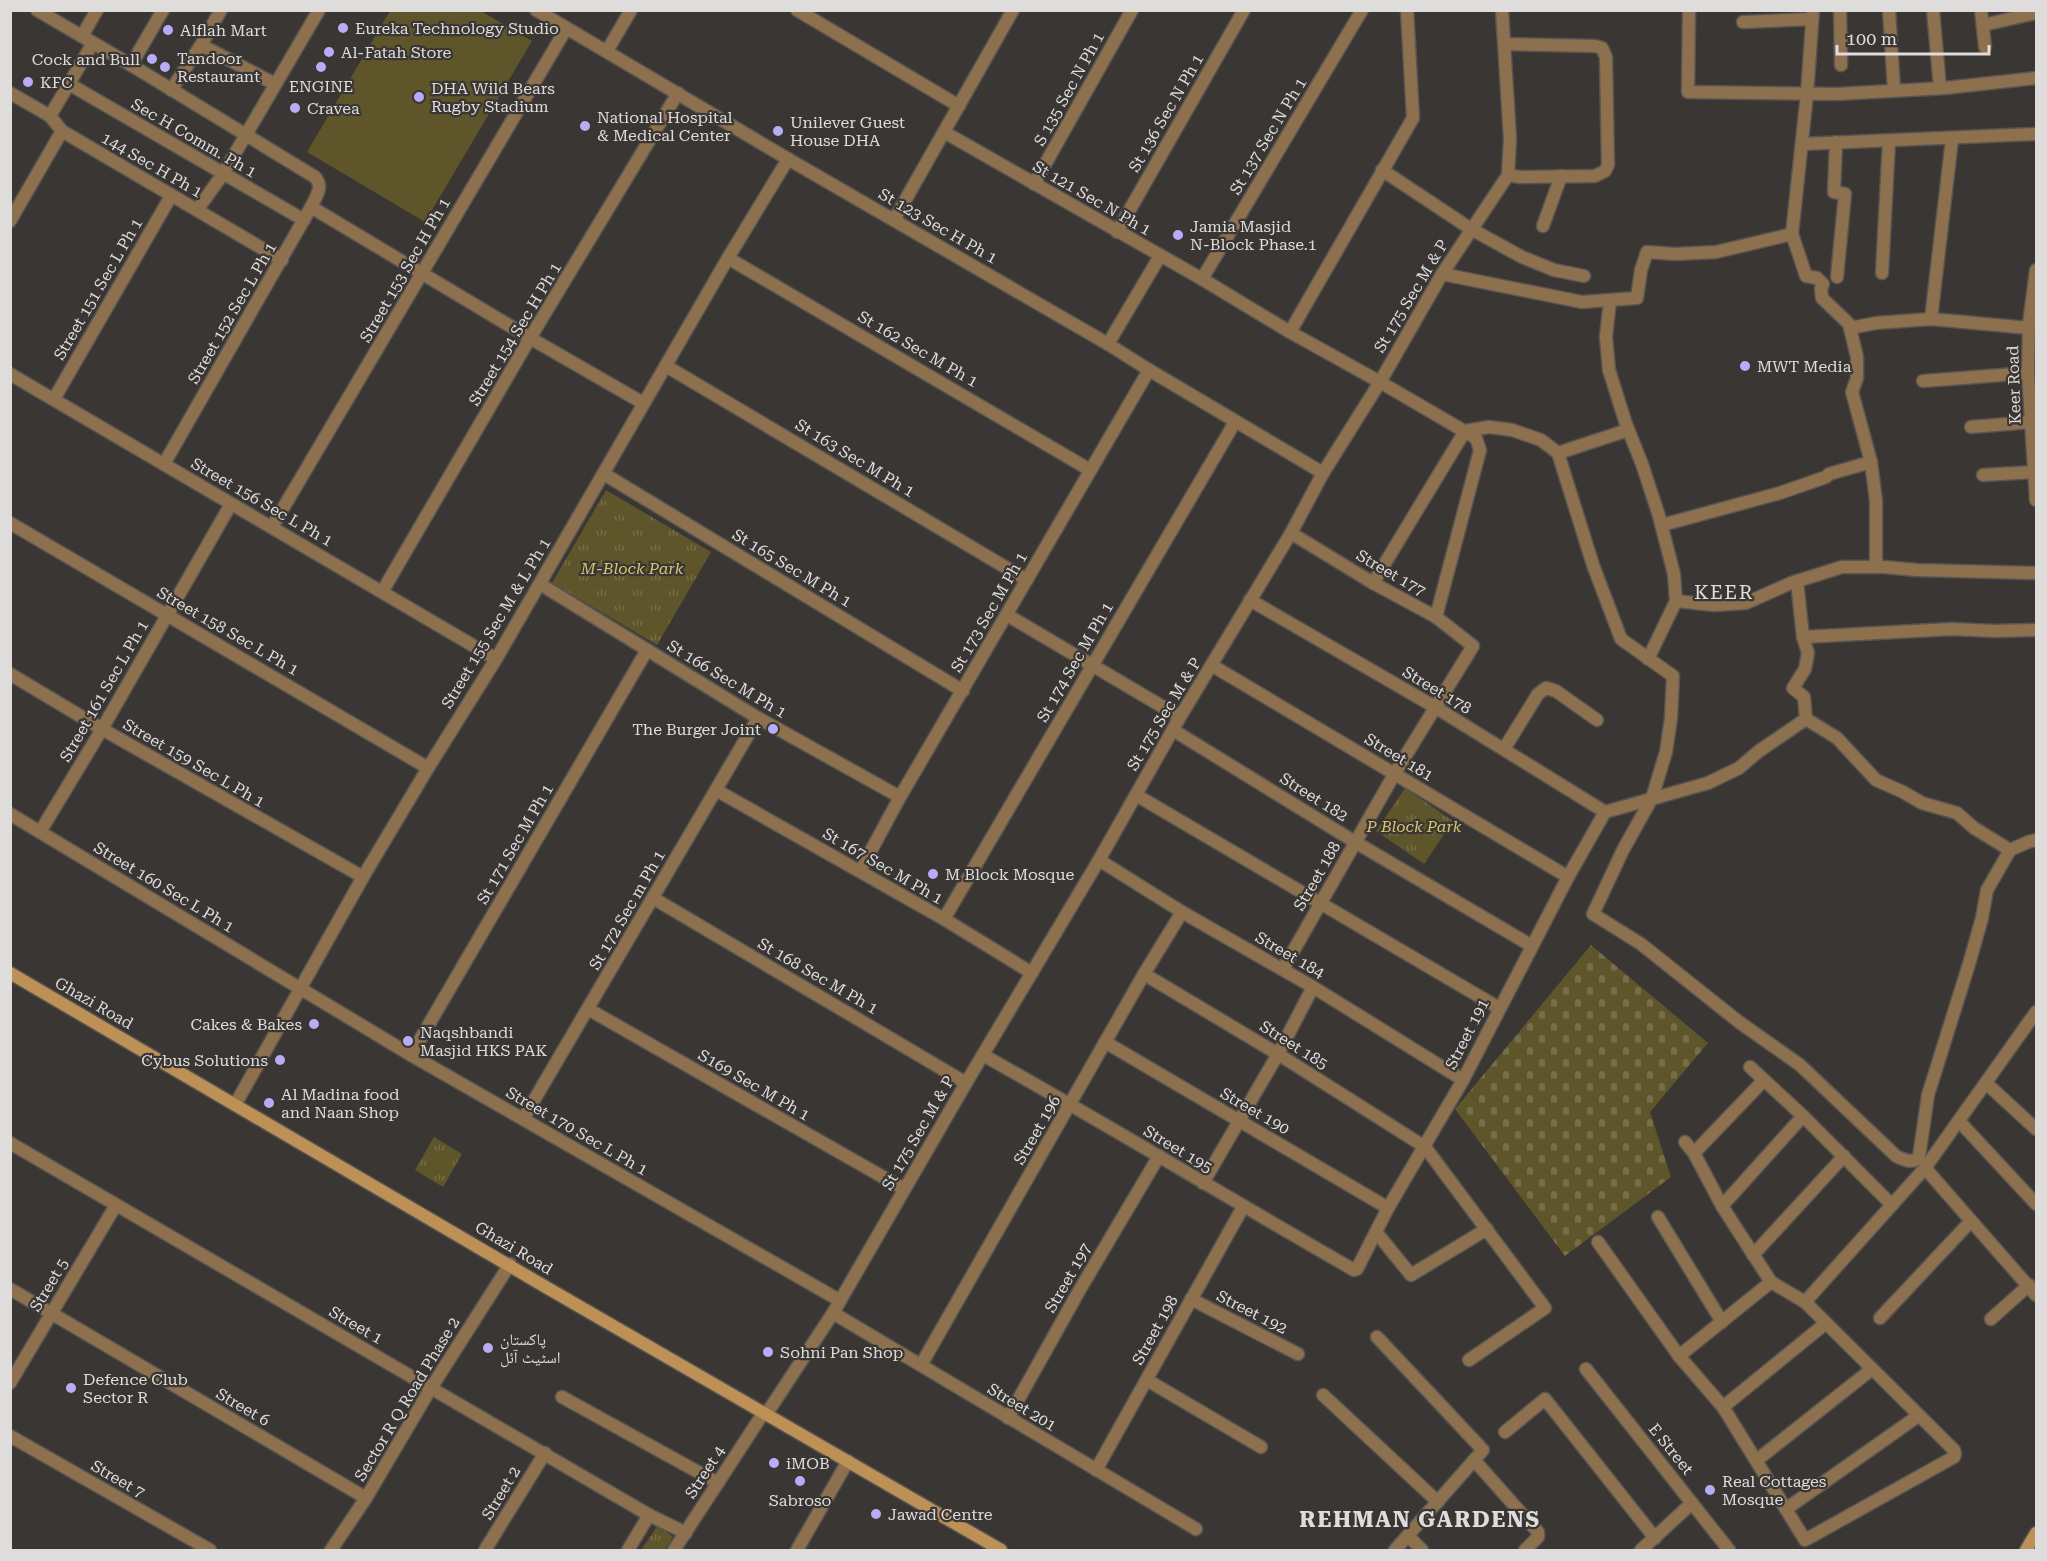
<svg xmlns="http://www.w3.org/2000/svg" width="2047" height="1561" font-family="'Roboto Serif','Noto Naskh Arabic',serif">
<defs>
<pattern id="grass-tufts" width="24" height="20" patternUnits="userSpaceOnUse" patternTransform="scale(1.5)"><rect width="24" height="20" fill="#5f552b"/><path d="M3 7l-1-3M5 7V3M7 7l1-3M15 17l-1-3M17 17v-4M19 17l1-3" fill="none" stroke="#766d49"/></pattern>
<pattern id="cemetery-stones" width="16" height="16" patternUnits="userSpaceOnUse" patternTransform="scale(1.5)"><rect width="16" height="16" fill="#5f552b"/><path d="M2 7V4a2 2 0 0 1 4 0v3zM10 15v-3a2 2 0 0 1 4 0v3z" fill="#766d49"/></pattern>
</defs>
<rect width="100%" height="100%" fill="#393634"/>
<g fill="url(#grass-tufts)">
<path d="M606,490L711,552L657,645L552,583Z"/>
<path d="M1405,788L1453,821L1424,864L1376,831Z"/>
<path d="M434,1137L462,1154L443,1187L415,1170Z"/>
<path d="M658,1525L673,1537L665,1550H641Z"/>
</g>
<path fill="url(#cemetery-stones)" d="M1591,945L1708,1043L1650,1112L1671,1177L1565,1256L1455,1109Z"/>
<path fill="#5f552b" d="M390,11H481L532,41L425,222L307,152Z"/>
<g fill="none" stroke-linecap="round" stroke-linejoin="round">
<defs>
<g id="minor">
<path d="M37,10L131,65L315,177C324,187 316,196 311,207L164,464"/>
<path d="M797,10L959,106"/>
<path d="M1689,10L1688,92L1837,94L1945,88L2036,78"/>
<path d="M1840,10L1841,65"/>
<path d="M1889,10L1894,90"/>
<path d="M1933,10L1940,88"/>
<path d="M1981,10L1985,47"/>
<path d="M1743,22L1812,19"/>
<path d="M1983,25L2036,13"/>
<path d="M82,36L97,10"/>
<path d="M1505,44L1595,46L1602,48L1606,57L1608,165L1605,171L1595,176L1520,177L1508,175"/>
<path d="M201,45L275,84"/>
<path d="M607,51L631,10"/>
<path d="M131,65L163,10"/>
<path d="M69,84L304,220"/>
<path d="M171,90L201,45L221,10"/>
<path d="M10,93L50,116L62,131L282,260"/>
<path d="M50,116L93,43"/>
<path d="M944,132L1202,279L1290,332L1380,382L1476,438L1480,450L1436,617"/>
<path d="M1836,142L1834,192L1845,194L1837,277"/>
<path d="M1802,144L2036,134"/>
<path d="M1382,170L1471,229L1522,257L1554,270L1584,276"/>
<path d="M1034,184L1132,10"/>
<path d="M311,207L530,338L643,403"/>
<path d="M197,210L223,174L319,10"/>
<path d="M894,220L1013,10"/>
<path d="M10,221L62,131"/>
<path d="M1543,226L1561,176"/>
<path d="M1117,232L1244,10"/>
<path d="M1792,234L1806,276L1817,278L1823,284L1821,289L1822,298L1849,324L1857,357V378L1852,392L1871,462L1876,501V567"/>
<path d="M728,258L1090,470"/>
<path d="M1882,273L1889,141"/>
<path d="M1442,274L1582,302L1637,298L1641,270L1647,252L1675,254L1716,252L1792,234L1807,94L1813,10"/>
<path d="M1202,279L1362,10"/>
<path d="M1610,300L1606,337L1609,370L1626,424L1642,464L1659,516L1674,574L1676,601L1648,659"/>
<path d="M1931,319L1952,139"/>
<path d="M1850,328L1876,323L1931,319L2029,328"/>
<path d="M1290,332L1413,118L1407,10"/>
<path d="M1108,344L1160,256"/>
<path d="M666,366L1027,580"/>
<path d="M10,374L496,659"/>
<path d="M1923,381L2028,373"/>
<path d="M54,399L171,196"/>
<path d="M1971,427L2031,422"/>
<path d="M1558,453L1628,430"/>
<path d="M604,474L963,691"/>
<path d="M1983,475L2034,472"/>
<path d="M10,523L428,768"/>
<path d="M1662,525L1780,493L1826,477L1829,474L1871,462"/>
<path d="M272,527L566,29"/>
<path d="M1797,581L1803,637L1808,653L1805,669L1793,688L1804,697L1806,719"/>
<path d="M1373,583L1465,431L1489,427L1512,430L1541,440L1558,453L1593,565L1621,639L1673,676L1671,718L1666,752L1652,798L1623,850L1593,914L1641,944L1739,1022L1800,1065L1896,1156C1904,1160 1913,1164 1919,1157L1928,1095L1969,964L1982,918L1987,890L2010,850L2028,842L2036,840"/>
<path d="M540,584L758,718L900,797"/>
<path d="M382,592L530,338L678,93"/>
<path d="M1250,600L1435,707L1605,812"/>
<path d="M1676,601L1714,605L1746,603L1791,583L1842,567H1884L1917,570L2036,573"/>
<path d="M1007,615L1180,717"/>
<path d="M1803,637L1952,629L1994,631L2036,630"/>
<path d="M1213,666L1568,877"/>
<path d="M10,674L102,729L363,877"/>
<path d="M1806,719L1837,738L1876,780L1903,792L1922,803L1957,813L1974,828L2010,850"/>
<path d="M1173,730L1355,842L1532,946"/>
<path d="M1504,749L1538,694L1546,688L1556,691L1597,720"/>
<path d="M716,790L944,919L1032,973"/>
<path d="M1136,795L1499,1008"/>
<path d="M1605,812L1708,783L1739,768L1759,751L1806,719"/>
<path d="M10,814L411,1055L839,1300"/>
<path d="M40,832L102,729L231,504"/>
<path d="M1099,860L1182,912L1313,987L1463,1080"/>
<path d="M860,871L900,797L1149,370"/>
<path d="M653,898L966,1083"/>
<path d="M944,919L1235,422"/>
<path d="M1283,969L1395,773L1473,646L1436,617L1373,583L1291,533"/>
<path d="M1144,974L1278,1054L1425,1147L1545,1308L1469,1360"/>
<path d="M588,1009L904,1189"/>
<path d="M1105,1042L1388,1208"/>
<path d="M411,1055L647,650"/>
<path d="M983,1055C1108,1125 1230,1199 1354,1270L1357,1269L1388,1208L1463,1080L1568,877L1605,812"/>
<path d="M1750,1067L1803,1116L1892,1205"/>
<path d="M1986,1083L2036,1129"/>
<path d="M523,1119L758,718"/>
<path d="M1959,1121L2036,1204"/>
<path d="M10,1143L649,1515L686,1533"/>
<path d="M1694,1153L1764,1080"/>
<path d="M1203,1183L1278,1054L1313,987"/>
<path d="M1722,1206L1803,1116"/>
<path d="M1658,1217L1722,1322"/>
<path d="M1376,1232L1411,1275L1487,1229"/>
<path d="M1598,1242L1679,1356L1723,1407L1805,1540L1954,1457L1955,1454L1954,1450L1805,1302L1771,1282L1722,1206L1694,1153L1685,1142"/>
<path d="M1753,1255L1844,1156"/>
<path d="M10,1289L366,1498"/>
<path d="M1191,1299L1298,1354"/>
<path d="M1805,1302L1925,1168"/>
<path d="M833,1313L1196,1529"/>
<path d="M1880,1318L1971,1221"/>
<path d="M1991,1319L2029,1285"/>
<path d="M1377,1337L1483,1450L1395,1550"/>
<path d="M1679,1356L1771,1282"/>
<path d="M921,1365L1144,974L1182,912"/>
<path d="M1586,1369L1729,1550"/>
<path d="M1147,1380L1261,1447"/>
<path d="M10,1383L116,1205"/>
<path d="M1323,1395L1438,1502"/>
<path d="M562,1397L718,1483"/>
<path d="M1723,1407L1826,1323"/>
<path d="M1008,1418L1079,1291L1159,1156"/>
<path d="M1505,1432L1545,1399L1655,1538"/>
<path d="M10,1436L210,1550"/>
<path d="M1474,1460L1538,1532V1537L1525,1550"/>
<path d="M1757,1460L1872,1369"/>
<path d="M1096,1470L1243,1207"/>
<path d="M1786,1509L1918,1416"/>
<path d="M1408,1536L1422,1550"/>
<path d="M331,1550L366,1498L431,1388L510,1264"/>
<path d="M485,1550L545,1453"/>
<path d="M628,1550L649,1515"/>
<path d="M674,1550L764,1412"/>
<path d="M797,1550L848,1461"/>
<path d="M1641,1550L1692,1503"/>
</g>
<g id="tertiary">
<path d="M536,10L788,159L1108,344L1149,370L1323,473"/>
<path d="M2036,270L2029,324L2028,373L2036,500"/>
<path d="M2036,1012L1925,1168L2036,1295"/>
<path d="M235,1105L363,877L428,768L496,659L728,258L788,159"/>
<path d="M767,1413L833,1313L966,1083L1099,860L1180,717L1291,533L1323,473L1380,382L1442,274L1508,175L1510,139L1502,10"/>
</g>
<g id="secondary">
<path d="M10,973L544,1286L1001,1550"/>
<path d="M2026,1550L2036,1533"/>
</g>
</defs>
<use href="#minor" stroke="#575452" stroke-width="15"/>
<use href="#tertiary" stroke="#575452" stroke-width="15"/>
<use href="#secondary" stroke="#575452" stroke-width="15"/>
<use href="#minor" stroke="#8d704d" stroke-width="12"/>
<use href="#tertiary" stroke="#8d704d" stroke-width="12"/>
<use href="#secondary" stroke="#bd9056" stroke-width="12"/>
</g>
<g fill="#b8abf7" stroke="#393634" stroke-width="2">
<circle cx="343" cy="28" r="6"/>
<circle cx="168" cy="30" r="6"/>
<circle cx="329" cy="52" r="6"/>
<circle cx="152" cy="59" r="6"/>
<circle cx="165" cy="67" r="6"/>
<circle cx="321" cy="67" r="6"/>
<circle cx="28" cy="82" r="6"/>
<circle cx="419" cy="97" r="6"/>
<circle cx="295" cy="108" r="6"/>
<circle cx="585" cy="126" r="6"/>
<circle cx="778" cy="131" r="6"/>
<circle cx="1178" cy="235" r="6"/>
<circle cx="1745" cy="366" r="6"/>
<circle cx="773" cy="729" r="6"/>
<circle cx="933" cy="874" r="6"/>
<circle cx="314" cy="1024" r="6"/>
<circle cx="408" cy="1041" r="6"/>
<circle cx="280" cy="1060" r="6"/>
<circle cx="269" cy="1103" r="6"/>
<circle cx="488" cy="1348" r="6"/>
<circle cx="768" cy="1352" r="6"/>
<circle cx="71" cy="1388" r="6"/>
<circle cx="774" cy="1463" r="6"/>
<circle cx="800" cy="1481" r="6"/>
<circle cx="1710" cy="1490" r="6"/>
<circle cx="876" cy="1514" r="6"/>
</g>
<g text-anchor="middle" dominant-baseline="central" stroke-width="4.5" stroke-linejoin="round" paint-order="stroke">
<g font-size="16" fill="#dfdddb" stroke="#393634" text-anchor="start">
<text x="355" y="28">Eureka Technology Studio</text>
<text x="180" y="30">Alflah Mart</text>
<text x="341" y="52">Al-Fatah Store</text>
<text x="177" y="58">Tandoor<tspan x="177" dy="18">Restaurant</tspan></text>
<text x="140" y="59" text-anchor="end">Cock and Bull</text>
<text x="40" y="82">KFC</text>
<text x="321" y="86" text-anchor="middle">ENGINE</text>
<text x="431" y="88">DHA Wild Bears<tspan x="431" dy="18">Rugby Stadium</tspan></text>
<text x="307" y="108">Cravea</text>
<text x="597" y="117">National Hospital<tspan x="597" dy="18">&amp; Medical Center</tspan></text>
<text x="790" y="122">Unilever Guest<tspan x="790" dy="18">House DHA</tspan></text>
<text x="1190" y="226">Jamia Masjid<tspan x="1190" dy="18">N-Block Phase.1</tspan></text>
<text x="1757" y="366">MWT Media</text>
<text x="761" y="729" text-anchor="end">The Burger Joint</text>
<text x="945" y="874">M Block Mosque</text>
<text x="302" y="1024" text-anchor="end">Cakes &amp; Bakes</text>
<text x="420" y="1032">Naqshbandi<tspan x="420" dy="18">Masjid HKS PAK</tspan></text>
<text x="268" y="1060" text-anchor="end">Cybus Solutions</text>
<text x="281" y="1094">Al Madina food<tspan x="281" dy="18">and Naan Shop</tspan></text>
<text x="500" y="1339">پاکستان<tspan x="500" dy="18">اسٹیٹ آئل</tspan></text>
<text x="780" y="1352">Sohni Pan Shop</text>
<text x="83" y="1379">Defence Club<tspan x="83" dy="18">Sector R</tspan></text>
<text x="786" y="1463">iMOB</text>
<text x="1722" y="1481">Real Cottages<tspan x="1722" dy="18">Mosque</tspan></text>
<text x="800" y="1500" text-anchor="middle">Sabroso</text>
<text x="888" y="1514">Jawad Centre</text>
</g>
<g font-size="16" fill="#dfdddb" stroke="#393634">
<text transform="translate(1069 89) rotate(-61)">S 135 Sec N Ph 1</text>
<text transform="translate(1166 113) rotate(-60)">St 136 Sec N Ph 1</text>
<text transform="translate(1268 136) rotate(-59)">St 137 Sec N Ph 1</text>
<text transform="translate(194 138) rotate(30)">Sec H Comm. Ph 1</text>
<text transform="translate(152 165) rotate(30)">144 Sec H Ph 1</text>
<text transform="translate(1092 198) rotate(30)">St 121 Sec N Ph 1</text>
<text transform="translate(938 226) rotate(30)">St 123 Sec H Ph 1</text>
<text transform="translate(405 270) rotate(-60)">Street 153 Sec H Ph 1</text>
<text transform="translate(98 289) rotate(-60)">Street 151 Sec L Ph 1</text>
<text transform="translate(1411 296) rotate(-59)">St 175 Sec M &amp; P</text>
<text transform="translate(232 313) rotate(-60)">Street 152 Sec L Ph 1</text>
<text transform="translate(515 334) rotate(-59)">Street 154 Sec H Ph 1</text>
<text transform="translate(918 349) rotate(30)">St 162 Sec M Ph 1</text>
<text transform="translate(2014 385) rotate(-92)">Keer Road</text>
<text transform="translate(855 458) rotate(31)">St 163 Sec M Ph 1</text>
<text transform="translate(262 502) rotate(30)">Street 156 Sec L Ph 1</text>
<text transform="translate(792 568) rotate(31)">St 165 Sec M Ph 1</text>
<text transform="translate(1391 573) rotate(30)">Street 177</text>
<text transform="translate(989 612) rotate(-60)">St 173 Sec M Ph 1</text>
<text transform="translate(496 623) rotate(-59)">Street 155 Sec M &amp; L Ph 1</text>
<text transform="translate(228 631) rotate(30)">Street 158 Sec L Ph 1</text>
<text transform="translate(1075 662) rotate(-60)">St 174 Sec M Ph 1</text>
<text transform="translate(727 679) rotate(31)">St 166 Sec M Ph 1</text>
<text transform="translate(1437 690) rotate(31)">Street 178</text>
<text transform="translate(104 691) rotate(-60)">Street 161 Sec L Ph 1</text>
<text transform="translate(1164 714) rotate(-59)">St 175 Sec M &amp; P</text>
<text transform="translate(1399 757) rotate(31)">Street 181</text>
<text transform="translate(194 763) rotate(30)">Street 159 Sec L Ph 1</text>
<text transform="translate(1314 797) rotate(32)">Street 182</text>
<text transform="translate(515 844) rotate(-60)">St 171 Sec M Ph 1</text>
<text transform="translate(883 866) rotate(30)">St 167 Sec M Ph 1</text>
<text transform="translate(1317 876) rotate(-60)">Street 188</text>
<text transform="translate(164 887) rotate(31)">Street 160 Sec L Ph 1</text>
<text transform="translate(627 910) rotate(-60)">St 172 Sec m Ph 1</text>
<text transform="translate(1290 955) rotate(30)">Street 184</text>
<text transform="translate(818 976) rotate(30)">St 168 Sec M Ph 1</text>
<text transform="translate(94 1003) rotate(30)">Ghazi Road</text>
<text transform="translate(1467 1034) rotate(-63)">Street 191</text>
<text transform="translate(1294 1045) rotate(32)">Street 185</text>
<text transform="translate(754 1085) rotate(30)">S169 Sec M Ph 1</text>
<text transform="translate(1255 1111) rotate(30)">Street 190</text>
<text transform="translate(1037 1130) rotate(-60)">Street 196</text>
<text transform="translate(577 1131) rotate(30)">Street 170 Sec L Ph 1</text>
<text transform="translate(918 1133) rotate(-60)">St 175 Sec M &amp; P</text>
<text transform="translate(1178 1149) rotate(31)">Street 195</text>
<text transform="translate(514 1248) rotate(31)">Ghazi Road</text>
<text transform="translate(1068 1278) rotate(-60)">Street 197</text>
<text transform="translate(49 1285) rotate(-59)">Street 5</text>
<text transform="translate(1252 1312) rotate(27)">Street 192</text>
<text transform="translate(356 1325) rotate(30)">Street 1</text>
<text transform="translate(1155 1330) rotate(-61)">Street 198</text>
<text transform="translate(407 1399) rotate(-59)">Sector R Q Road Phase 2</text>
<text transform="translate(243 1407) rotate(30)">Street 6</text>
<text transform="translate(1022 1407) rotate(31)">Street 201</text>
<text transform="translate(1671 1449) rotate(51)">E Street</text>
<text transform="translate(705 1472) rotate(-57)">Street 4</text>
<text transform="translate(118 1479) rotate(30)">Street 7</text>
<text transform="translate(501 1493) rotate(-59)">Street 2</text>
</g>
<g font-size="16" font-style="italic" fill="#d8c370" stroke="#393634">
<text x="632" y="568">M-Block Park</text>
<text x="1414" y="826">P Block Park</text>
</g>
<g font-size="20" letter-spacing="1.5" fill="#dfdddb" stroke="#393634">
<text x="1724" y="592">KEER</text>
</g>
<g font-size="22" font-weight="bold" letter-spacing="1.5" fill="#dfdddb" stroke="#393634">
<text x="1420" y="1519">REHMAN GARDENS</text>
</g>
</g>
<rect width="2047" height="1561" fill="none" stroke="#dfdddb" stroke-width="24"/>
<path d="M1837 45v9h152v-9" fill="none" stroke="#dfdddb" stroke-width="3"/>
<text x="1846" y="45" font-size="18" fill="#dfdddb" stroke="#393634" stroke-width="4.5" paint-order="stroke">100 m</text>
</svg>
